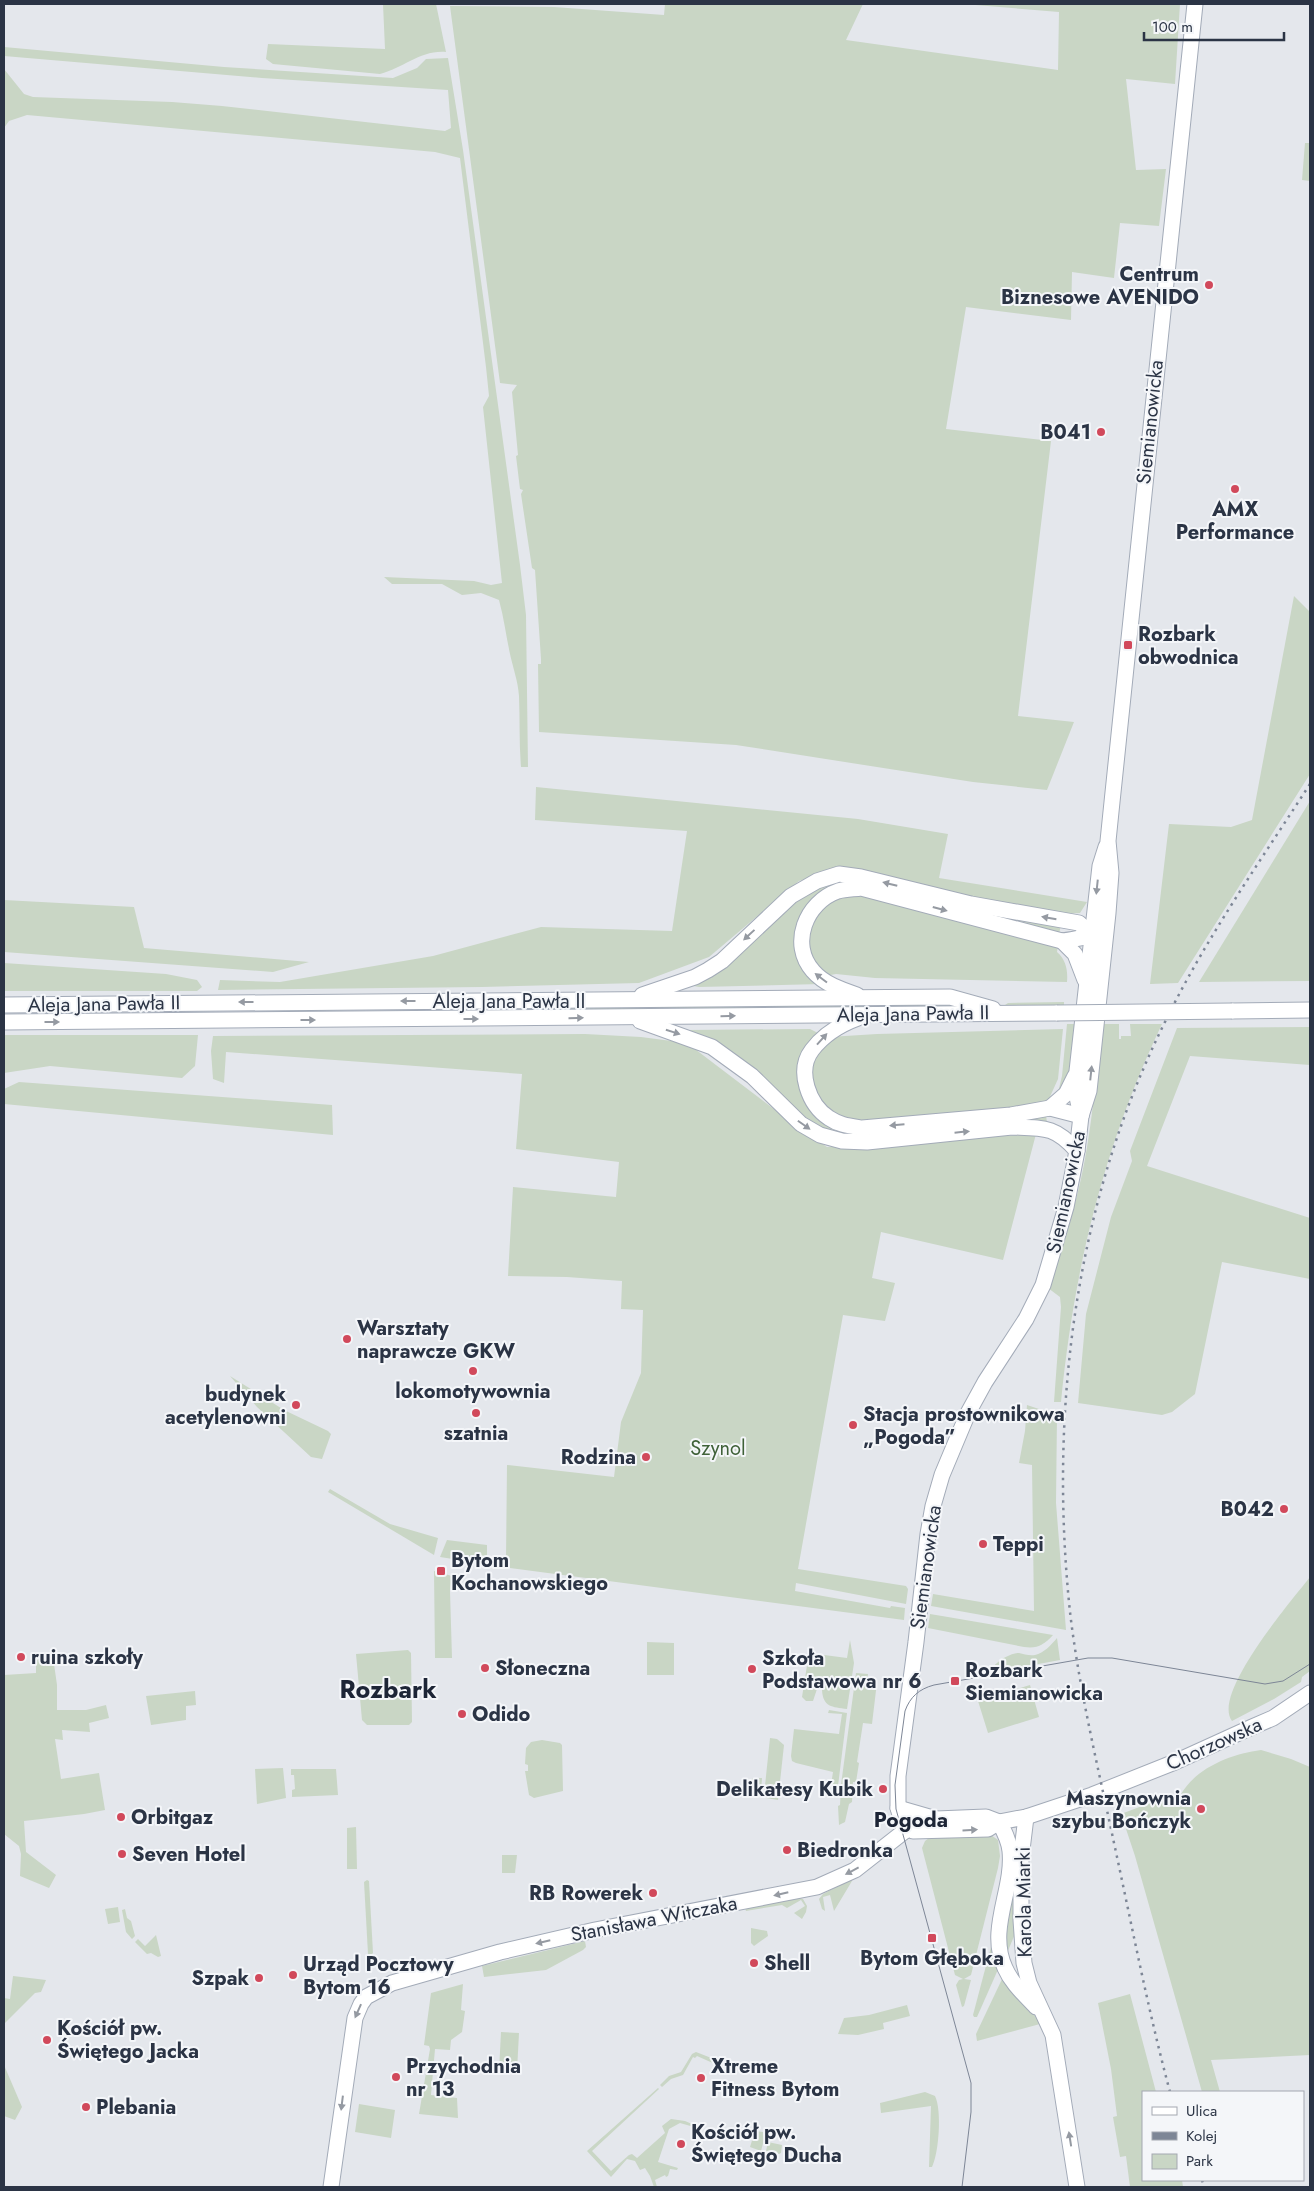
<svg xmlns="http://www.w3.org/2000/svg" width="1314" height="2191" font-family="Jost,sans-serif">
<rect width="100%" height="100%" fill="#e4e7ec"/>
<g fill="#c9d6c5">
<path d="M383,4H436L446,52C420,50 404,68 380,74L273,64L266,59L268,44L385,49Z"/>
<path d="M665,4H863L846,40L1058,70L1059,12L963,4H1180L1175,84L1126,79L1136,170L1166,169L1159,226L1120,223L1114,278L1072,272L1071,320L966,307L946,429L1051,441L1018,716L1074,722L1047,790L973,782L736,745L539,732L538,664H541V659L535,570L532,568L521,494L523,490L520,489L516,456L518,455L512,392L517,385L500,383L450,6L554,7L664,15Z"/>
<path d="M4,47L224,67L393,78L417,68L426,59L448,58L463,150L520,565L526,615L528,767H521C519,743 520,720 519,696C518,681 513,668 510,654C506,636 504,618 499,600L481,593L462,595L442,584H392L384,577L474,581L491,585L502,583L483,407L489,396L486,367L460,158L435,152L27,115L9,121L4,128V69L24,94L33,97L172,102L222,106L445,131L451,128L448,90L262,78L4,56Z"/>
<path d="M1305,143H1310V181L1302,180Z"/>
<path d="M1294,596L1310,612V774L1178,983L1150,984L1169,824L1231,827L1252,820Z"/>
<path d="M536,787L858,819L948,834L939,878L1087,902L1080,913L1062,914L961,895L910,881L842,867L799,881L709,957L639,983L482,987L218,990L220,980L280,982L433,956L541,927L672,931L687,831L535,820Z"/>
<path d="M1310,801V981L1199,982Z"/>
<path d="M836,880L1061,925L1059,934L851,885L800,927L821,984L699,987L688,985L748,947L804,894Z"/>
<path d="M866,895L1058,946L1057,952C1066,960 1068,970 1067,982L875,978L836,974L825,976L815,967L805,935C826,902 824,897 866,895Z"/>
<path d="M4,900L134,907L144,948L309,962L273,972L4,952Z"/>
<path d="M4,963L166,974L197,980L202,987L197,991H4Z"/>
<path d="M1064,1002V1007L1006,1006L1005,1005L1008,1003Z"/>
<path d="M962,1003L964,1008L532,1011V1009Z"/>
<path d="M1067,1024H1077L1071,1068L1057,1097L1062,1076Z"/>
<path d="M1101,1024H1119V1039H1121V1036H1131L1130,1024H1162C1104,1146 1074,1268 1061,1402H1054L1061,1307L1060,1297L1048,1288C1057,1261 1067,1234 1074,1207C1091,1147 1095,1085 1101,1024Z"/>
<path d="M1310,1027V1065L1190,1056L1147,1166L1310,1218V1279L1222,1262L1195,1394L1172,1412L1162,1415L1078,1403L1086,1314L1111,1217L1132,1161L1130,1151L1177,1028Z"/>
<path d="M810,1029L818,1033L803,1055L823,1122L1046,1115L1047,1123L852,1136L829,1131L810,1122L687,1030Z"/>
<path d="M1063,1029L1058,1079L1048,1101L1036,1107L852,1122L825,1109L810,1082L813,1057L829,1037L877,1034Z"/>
<path d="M585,1034L641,1037L687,1043L803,1131L827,1147L1036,1134L1003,1260L881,1232L872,1278L895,1283L885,1321L843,1315L798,1569L906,1586L908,1589L906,1604L796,1583L795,1591L890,1608L891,1606L905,1608L904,1620L510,1568L506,1560L507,1465L614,1477L621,1422L641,1373L643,1310L621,1309L622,1281L567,1277L508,1276L513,1187L616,1197L619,1162L516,1149L522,1074L226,1052L224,1083L213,1079L211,1051L213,1036Z"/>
<path d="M4,1035H198L195,1066L182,1078L50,1066L4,1073Z"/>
<path d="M19,1082L332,1105L333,1135L4,1104V1089Z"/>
<path d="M230,1376L284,1410L328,1431L331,1434L322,1459L311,1457L257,1407Z"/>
<path d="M1027,1405L1057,1415L1056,1503L1066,1630L931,1606L933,1594L1034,1611L1032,1465L1019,1463L1025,1431Z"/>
<path d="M330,1489L390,1524L438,1538L434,1555L328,1492Z"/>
<path d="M447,1540L487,1545V1559L485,1564L440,1557Z"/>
<path d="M434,1571L452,1576L450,1591L452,1658H435Z"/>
<path d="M1310,1577V1671L1302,1677L1301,1682L1274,1699L1232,1721C1211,1694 1293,1599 1310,1577Z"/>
<path d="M930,1614L942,1616L1053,1635C1044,1645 1037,1649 1024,1647L928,1628Z"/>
<path d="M1057,1638L1060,1660L990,1673C992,1664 1009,1653 1019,1653C1024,1654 1029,1656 1035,1655C1044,1653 1051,1645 1057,1638Z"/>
<path d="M850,1640L854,1663L847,1709C832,1707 823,1707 822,1690L817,1689L813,1701H806L802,1697L809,1653L847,1658Z"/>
<path d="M647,1642L674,1643V1675H647Z"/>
<path d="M408,1650L411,1653L412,1722L409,1725H367L362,1720L356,1654Z"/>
<path d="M36,1657H53L57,1685V1710H86L106,1705L109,1718L89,1723L90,1732L62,1730L63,1740L55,1739L61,1779L99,1773L105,1810L84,1814L24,1821L26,1852L56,1875L49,1888L20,1876L21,1854L19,1846L4,1834V1675L36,1673Z"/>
<path d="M856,1673L868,1674L867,1681L877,1682L872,1724L863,1723L857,1762L859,1763L856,1782H853L852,1802L849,1804L845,1822L839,1825L838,1806L840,1805L841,1785Z"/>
<path d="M1030,1685L1039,1717L988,1733L978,1701Z"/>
<path d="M195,1691L196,1705L186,1706V1720L151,1725L146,1696Z"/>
<path d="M829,1710L847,1713L838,1786L831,1785L833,1772L796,1763L792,1761L791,1756L794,1729L839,1734L842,1714L828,1713Z"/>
<path d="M770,1738L777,1739L784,1745L778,1800L766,1798L764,1795Z"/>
<path d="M542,1740L560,1743L562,1745L563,1791L534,1798L529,1795L525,1771H528V1765L525,1764L526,1748L531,1742Z"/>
<path d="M1261,1750L1291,1759L1310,1767V2055L1211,2060L1220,2092H1202L1135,1856L1121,1814L1150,1803L1180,1796C1195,1768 1231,1754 1261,1750Z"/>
<path d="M283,1768L286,1798L257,1804L255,1769Z"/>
<path d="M291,1769H336L338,1795L292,1797V1790L295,1789L294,1775H291Z"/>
<path d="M753,1778H762L761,1792L740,1791Z"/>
<path d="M356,1827L357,1869H347V1828Z"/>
<path d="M991,1835L998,1840L1000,1856L998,1868L971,1975L964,1979L971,1980L964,2006L962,2007L956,1985L959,1980L963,1979L955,1975L922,1848L925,1841L929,1838Z"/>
<path d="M502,1855H517L515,1873H502Z"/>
<path d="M1015,1865V1934L1007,1953L1003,1948Z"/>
<path d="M851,1879L852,1881L834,1911L830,1895L823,1897L825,1911L822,1909L819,1899L823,1894Z"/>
<path d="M367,1880L369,1881L373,1953L371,1955L368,1954L364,1882Z"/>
<path d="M799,1898L803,1899L807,1906L806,1912L802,1919L794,1913L805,1906L801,1900L787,1908L782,1905L746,1911L745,1908Z"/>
<path d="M118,1907L120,1922L108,1924L105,1909Z"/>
<path d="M125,1909L127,1918L131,1921L135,1936L132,1939L126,1932L122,1910Z"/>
<path d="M751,1928L767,1931L768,1936L754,1946L751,1943Z"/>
<path d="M156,1935L161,1956L158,1957L151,1953L147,1954L135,1942L138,1939L145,1946Z"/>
<path d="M585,1941L586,1947L583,1950L546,1970L484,1977L482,1966Z"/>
<path d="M992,1943L1000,1965L977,2017H974L973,2015Z"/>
<path d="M13,1976L46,1980L41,1992L35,1993L4,2024V2053V1998L10,1999Z"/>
<path d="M1003,1977L1032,2011L1040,2024L977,2041L976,2034Z"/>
<path d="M463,1984L461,2010L465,2011L462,2032L451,2040L450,2050L435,2049L431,2095L457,2098L458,2118L419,2114L430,2049L429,2046L424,2045L431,1993Z"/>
<path d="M1130,1994L1156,2092H1143V2180H1182L1183,2187H1130L1126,2156L1120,2157L1113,2117L1117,2116L1111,2069L1098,2003Z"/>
<path d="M907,2005L910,2016L883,2023L884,2029L858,2035L838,2034L844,2018L869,2015Z"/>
<path d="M501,2032L519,2033L517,2071H499Z"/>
<path d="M696,2052L719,2061L724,2068L697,2056L695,2058L693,2057L683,2075L671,2079L662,2087L660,2085L669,2076L681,2072L692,2054Z"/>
<path d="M4,2065L22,2107L15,2120L4,2116Z"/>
<path d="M658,2088L659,2089L592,2151L611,2171L629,2155L632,2154L637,2158L665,2133L662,2126L671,2119L685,2121L699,2127L697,2134L694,2127L680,2123L669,2129L658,2162L678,2168L677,2170L670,2169L668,2176L666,2177L665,2175L655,2180L657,2187H654L650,2176L645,2168L640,2170L635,2161L627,2159L611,2177L587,2151Z"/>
<path d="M925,2092L935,2096C942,2110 939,2153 932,2167H929L931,2106L881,2113L880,2103Z"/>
<path d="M359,2104L395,2110L391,2138L355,2132Z"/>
<path d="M755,2131L763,2132V2135L765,2136L761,2151L750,2147Z"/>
<path d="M768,2142L782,2145L781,2153L779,2154L766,2151Z"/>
</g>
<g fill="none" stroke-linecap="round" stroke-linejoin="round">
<defs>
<g id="major">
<path d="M1062,941L1075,954L1085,980"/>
<path d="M642,995L695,977L708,970L722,961L791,896L817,881L839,874L861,877L971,904L1079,923L1092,935"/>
<path d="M857,995C842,990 824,984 813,971C789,944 806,902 838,891C845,889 854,889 861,888L1062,941C1075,940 1088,935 1100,936"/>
<path d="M4,1005L950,997L993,1009"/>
<path d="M1232,1011L1310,1010"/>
<path d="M858,1018C839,1025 824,1034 812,1050C796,1071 809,1105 829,1118C839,1125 850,1126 862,1128L1011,1115L1050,1108L1081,1116"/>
<path d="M640,1021L712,1047L752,1076L801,1124L820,1135L842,1141L867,1142L1012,1127C1044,1128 1055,1126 1077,1151"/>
<path d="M4,1022L1057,1013"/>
<path d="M1050,1108L1066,1094L1075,1076"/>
<path d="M1081,1116L1077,1097V1071L1100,866L1106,847"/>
<path d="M898,1808L936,1819"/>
<path d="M1026,1817L1021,1858V1920L1024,1963L1029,1983L1053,2035L1077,2187"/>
<path d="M999,1822C1004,1831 1009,1840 1010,1851C1014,1890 987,1929 1005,1968C1012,1984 1025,1995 1036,2007"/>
<path d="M905,1831L898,1808V1776L916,1642L928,1534L933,1506L942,1475L968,1413L985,1382L1026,1319L1043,1285L1066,1207L1077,1151L1081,1116L1089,1091L1108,913L1111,873L1108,841L1112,802L1195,4"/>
<path d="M913,1831L988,1829L999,1822L1026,1817L1092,1795L1175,1762L1252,1727L1273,1718L1310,1693"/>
<path d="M331,2187L355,2018L361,2004L366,1997L392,1983L500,1952L595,1930L817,1887L855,1870L906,1830L936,1819L986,1817L999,1822"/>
</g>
</defs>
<use href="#major" stroke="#a3abb8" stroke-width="17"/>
<use href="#major" stroke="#fff" stroke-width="15"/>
<path stroke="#7d8696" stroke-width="1" d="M962,2187L971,2112V2083L896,1809L895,1785L905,1711C910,1697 919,1689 934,1685L1088,1658H1112L1265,1684L1283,1681L1310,1664"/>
<g stroke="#7d8696" stroke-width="2.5" stroke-dasharray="2.5 5" stroke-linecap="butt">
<path d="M1170,2092C1148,2010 1132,1926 1114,1843C1098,1767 1079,1689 1070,1612C1049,1413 1074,1207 1163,1026C1204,941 1259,863 1310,784"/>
<path d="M1202,2180L1204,2187"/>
</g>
<defs>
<path id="major-bridge" d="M1057,1013L1232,1011"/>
</defs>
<use href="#major-bridge" stroke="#a3abb8" stroke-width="17" stroke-linecap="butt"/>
<use href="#major-bridge" stroke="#fff" stroke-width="15"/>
</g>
<defs><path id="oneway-solid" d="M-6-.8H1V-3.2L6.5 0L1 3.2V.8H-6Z" transform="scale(1.25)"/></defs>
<g fill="#959aa2">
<use href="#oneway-solid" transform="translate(890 884) rotate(-166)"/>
<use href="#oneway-solid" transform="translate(1097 887) rotate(96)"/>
<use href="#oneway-solid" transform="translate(940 909) rotate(15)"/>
<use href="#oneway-solid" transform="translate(1049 918) rotate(-170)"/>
<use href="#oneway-solid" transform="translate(749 935) rotate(137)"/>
<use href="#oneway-solid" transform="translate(821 978) rotate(-143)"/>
<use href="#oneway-solid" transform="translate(408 1001) rotate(180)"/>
<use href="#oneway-solid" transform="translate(246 1002) rotate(180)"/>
<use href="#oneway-solid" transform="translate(728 1016) rotate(-1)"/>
<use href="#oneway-solid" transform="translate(576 1018) rotate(-1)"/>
<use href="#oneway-solid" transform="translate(471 1019)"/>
<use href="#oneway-solid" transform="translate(308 1020)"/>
<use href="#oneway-solid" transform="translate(52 1022)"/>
<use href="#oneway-solid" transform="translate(673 1032) rotate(18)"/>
<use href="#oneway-solid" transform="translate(822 1039) rotate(-48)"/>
<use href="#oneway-solid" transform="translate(1091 1073) rotate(-84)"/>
<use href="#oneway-solid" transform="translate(804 1125) rotate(35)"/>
<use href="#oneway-solid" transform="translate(897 1125) rotate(175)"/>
<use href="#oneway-solid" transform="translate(962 1132) rotate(-6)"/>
<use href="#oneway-solid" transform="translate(970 1830) rotate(-3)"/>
<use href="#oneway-solid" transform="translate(852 1871) rotate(152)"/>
<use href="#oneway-solid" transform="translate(781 1894) rotate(167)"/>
<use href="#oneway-solid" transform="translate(543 1942) rotate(167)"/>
<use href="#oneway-solid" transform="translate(358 2011) rotate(114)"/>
<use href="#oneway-solid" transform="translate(342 2103) rotate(97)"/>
<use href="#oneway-solid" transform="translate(1070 2139) rotate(-99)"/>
</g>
<g fill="#d1495b" stroke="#f4f6f9" stroke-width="2">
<circle cx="1209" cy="285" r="5"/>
<circle cx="1101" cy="432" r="5"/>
<circle cx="1235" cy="489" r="5"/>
<rect x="1123" y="640" width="10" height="10" rx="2.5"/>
<circle cx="347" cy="1339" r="5"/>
<circle cx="473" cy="1371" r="5"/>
<circle cx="296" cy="1405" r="5"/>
<circle cx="476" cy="1413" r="5"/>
<circle cx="853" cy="1425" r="5"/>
<circle cx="646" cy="1457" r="5"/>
<circle cx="1284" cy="1509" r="5"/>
<circle cx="983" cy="1544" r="5"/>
<rect x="436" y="1566" width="10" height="10" rx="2.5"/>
<circle cx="21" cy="1657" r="5"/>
<circle cx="485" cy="1668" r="5"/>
<circle cx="752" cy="1669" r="5"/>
<rect x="950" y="1676" width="10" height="10" rx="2.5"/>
<circle cx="462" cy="1714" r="5"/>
<circle cx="883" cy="1789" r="5"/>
<circle cx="1201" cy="1809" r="5"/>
<circle cx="121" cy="1817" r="5"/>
<circle cx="787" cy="1850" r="5"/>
<circle cx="122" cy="1854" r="5"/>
<circle cx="653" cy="1893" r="5"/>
<rect x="927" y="1933" width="10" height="10" rx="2.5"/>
<circle cx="754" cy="1963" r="5"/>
<circle cx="293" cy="1975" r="5"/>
<circle cx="259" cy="1978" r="5"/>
<circle cx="47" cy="2040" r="5"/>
<circle cx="396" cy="2077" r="5"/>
<circle cx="701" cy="2078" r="5"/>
<circle cx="86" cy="2107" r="5"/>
<circle cx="681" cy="2144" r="5"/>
</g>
<g text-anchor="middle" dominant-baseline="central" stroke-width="4" stroke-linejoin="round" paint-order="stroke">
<g font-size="20" font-weight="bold" fill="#2b3445" stroke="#f4f6f9" text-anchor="start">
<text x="1199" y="274" text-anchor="end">Centrum<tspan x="1199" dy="23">Biznesowe AVENIDO</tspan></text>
<text x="1091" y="432" text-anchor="end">B041</text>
<text x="1235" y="509" text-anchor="middle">AMX<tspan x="1235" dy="23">Performance</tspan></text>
<text x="1138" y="634">Rozbark<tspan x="1138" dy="23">obwodnica</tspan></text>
<text x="357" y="1328">Warsztaty<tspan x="357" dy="23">naprawcze GKW</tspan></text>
<text x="473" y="1391" text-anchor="middle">lokomotywownia</text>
<text x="286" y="1394" text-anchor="end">budynek<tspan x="286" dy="23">acetylenowni</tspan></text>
<text x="863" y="1414">Stacja prostownikowa<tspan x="863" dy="23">„Pogoda”</tspan></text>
<text x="476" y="1433" text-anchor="middle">szatnia</text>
<text x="636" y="1457" text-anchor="end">Rodzina</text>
<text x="1274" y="1509" text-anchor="end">B042</text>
<text x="993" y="1544">Teppi</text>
<text x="451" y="1560">Bytom<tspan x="451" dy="23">Kochanowskiego</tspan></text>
<text x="31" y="1657">ruina szkoły</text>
<text x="762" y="1658">Szkoła<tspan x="762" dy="23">Podstawowa nr 6</tspan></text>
<text x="495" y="1668">Słoneczna</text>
<text x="965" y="1670">Rozbark<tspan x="965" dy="23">Siemianowicka</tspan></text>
<text x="472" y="1714">Odido</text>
<text x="873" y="1789" text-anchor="end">Delikatesy Kubik</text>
<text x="1191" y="1798" text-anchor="end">Maszynownia<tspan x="1191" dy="23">szybu Bończyk</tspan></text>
<text x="131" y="1817">Orbitgaz</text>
<text x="797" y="1850">Biedronka</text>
<text x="132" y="1854">Seven Hotel</text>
<text x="643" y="1893" text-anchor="end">RB Rowerek</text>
<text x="932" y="1958" text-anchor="middle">Bytom Głęboka</text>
<text x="764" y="1963">Shell</text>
<text x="303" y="1964">Urząd Pocztowy<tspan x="303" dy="23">Bytom 16</tspan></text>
<text x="249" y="1978" text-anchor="end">Szpak</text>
<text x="57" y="2028">Kościół pw.<tspan x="57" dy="23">Świętego Jacka</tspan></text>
<text x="406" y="2066">Przychodnia<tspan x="406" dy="23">nr 13</tspan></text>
<text x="711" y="2066">Xtreme<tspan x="711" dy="23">Fitness Bytom</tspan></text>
<text x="96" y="2107">Plebania</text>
<text x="691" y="2132">Kościół pw.<tspan x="691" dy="23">Świętego Ducha</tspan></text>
</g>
<g font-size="20" fill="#2b3445" stroke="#f4f6f9">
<text transform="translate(1150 422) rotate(-84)">Siemianowicka</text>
<text x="509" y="1001">Aleja Jana Pawła II</text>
<text transform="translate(104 1004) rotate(-1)">Aleja Jana Pawła II</text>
<text transform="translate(913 1014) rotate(-1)">Aleja Jana Pawła II</text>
<text transform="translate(1066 1192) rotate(-78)">Siemianowicka</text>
<text transform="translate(926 1567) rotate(-82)">Siemianowicka</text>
<text transform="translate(1214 1744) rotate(-24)">Chorzowska</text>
<text transform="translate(1024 1902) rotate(-91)">Karola Miarki</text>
<text transform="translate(654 1919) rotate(-11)">Stanisława Witczaka</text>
</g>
<g font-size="20" fill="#3f6138" stroke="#f4f6f9">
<text x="718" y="1448">Szynol</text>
</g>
<g font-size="21" font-weight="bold" fill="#1d2536" stroke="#f4f6f9">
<text x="911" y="1820">Pogoda</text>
</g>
<g font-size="25" font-weight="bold" fill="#1d2536" stroke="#f4f6f9">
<text x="388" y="1689">Rozbark</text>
</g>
</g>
<rect width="1314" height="2191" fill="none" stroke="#2b3445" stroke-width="10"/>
<rect x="1142" y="2091" width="162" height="90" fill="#f4f6f9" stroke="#a4a8b1"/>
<rect x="1152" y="2107" width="25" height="8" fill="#ffffff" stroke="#a4a8b1"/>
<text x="1186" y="2116" font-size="15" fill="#2b3445">Ulica</text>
<rect x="1152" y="2132" width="25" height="8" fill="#7d8696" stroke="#a4a8b1"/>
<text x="1186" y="2141" font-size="15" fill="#2b3445">Kolej</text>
<rect x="1152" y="2154" width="25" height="15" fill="#c9d6c5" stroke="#a4a8b1"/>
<text x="1186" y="2166" font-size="15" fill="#2b3445">Park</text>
<path d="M1144 32v8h140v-8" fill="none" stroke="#2b3445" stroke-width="2.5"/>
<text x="1152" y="32" font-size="15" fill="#2b3445" stroke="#f4f6f9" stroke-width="4" paint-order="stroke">100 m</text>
</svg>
